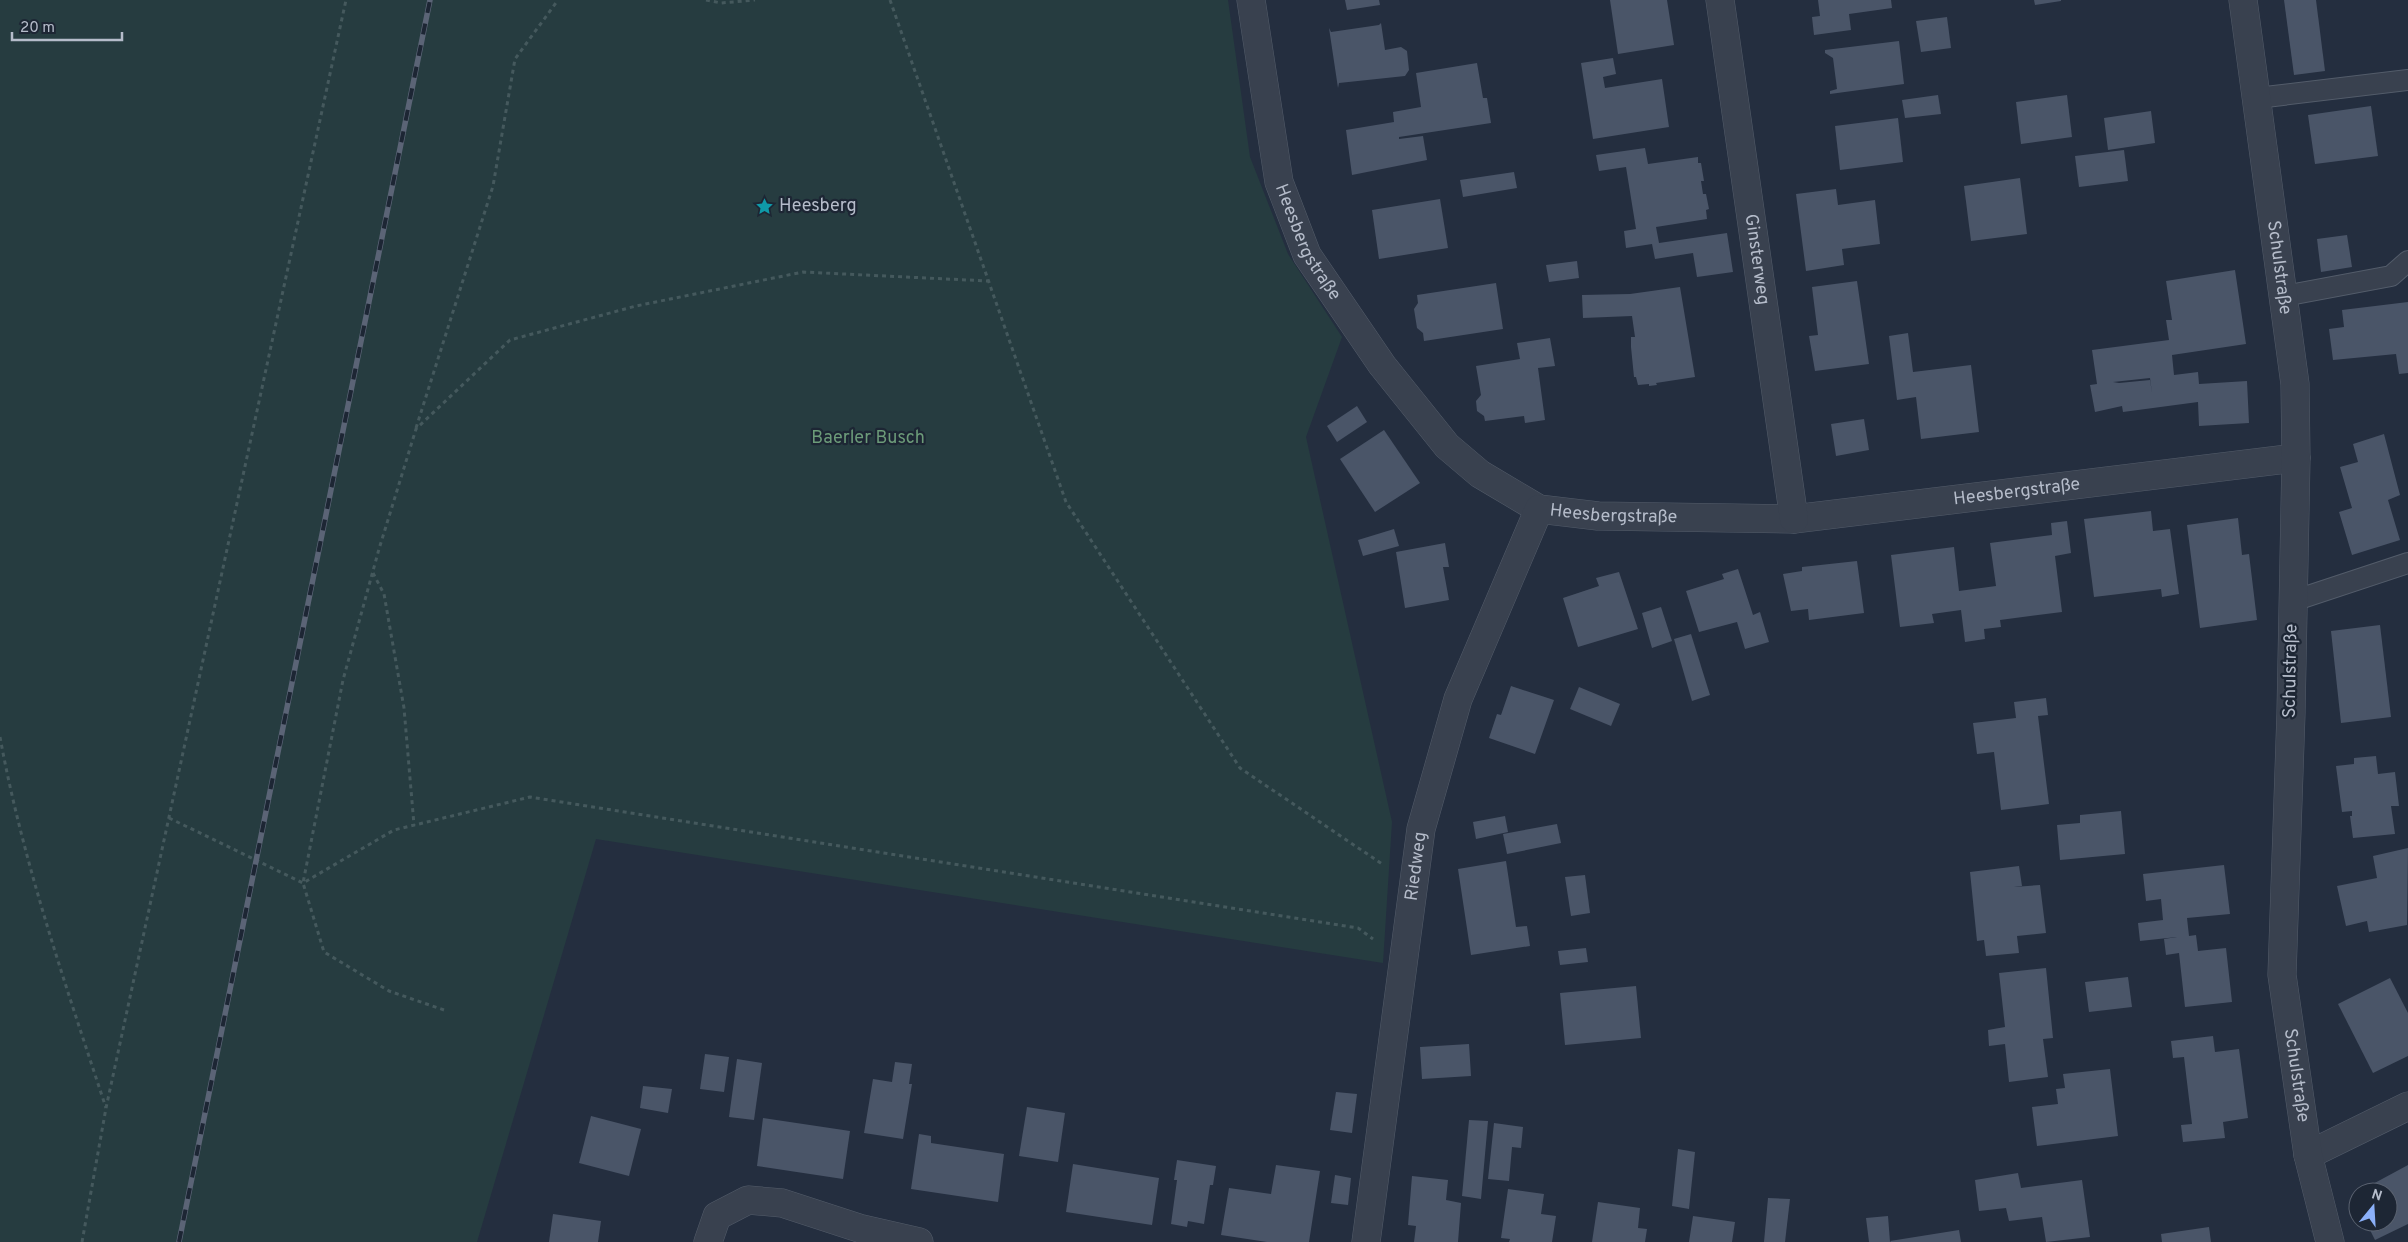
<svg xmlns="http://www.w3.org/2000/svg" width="2408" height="1242" font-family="Overpass,sans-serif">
<rect width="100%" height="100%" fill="#242e3f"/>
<path fill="#263c40" d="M0,0H1228L1250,157L1288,254L1342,337L1306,437L1392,822L1383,963L596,839L477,1242H0Z"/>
<g fill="#4a5568" fill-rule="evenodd">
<path d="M1345,0H1379L1380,5L1347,10Z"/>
<path d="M1610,0H1667L1674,45L1618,54Z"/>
<path d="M1818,0H1891L1892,8L1849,14L1851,30L1814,35L1812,17L1820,16Z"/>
<path d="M2034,0H2061V1L2035,5Z"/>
<path d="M2284,0H2316L2325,71L2294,75Z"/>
<path d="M1947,17L1951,48L1921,52L1916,21Z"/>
<path d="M1381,23L1385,50L1401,47L1407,51L1409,70L1405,76L1339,83L1338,88L1329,28L1331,32L1379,25Z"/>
<path d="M1899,41L1904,84L1830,94V91L1837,89L1833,58L1825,53V50Z"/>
<path d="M1613,58L1616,74L1603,77L1605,88L1662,79L1669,127L1593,139L1581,63Z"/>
<path d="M1477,63L1483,98H1487L1491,123L1399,137V139L1423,136L1427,160L1352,175L1346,130L1394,122L1393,112L1421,107L1416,73Z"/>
<path d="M1938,95L1941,114L1905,118L1902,100Z"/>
<path d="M2067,95L2072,137L2021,144L2016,102Z"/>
<path d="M2371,106L2378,156L2315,164L2308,115Z"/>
<path d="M2151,111L2155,143L2108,150L2104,118Z"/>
<path d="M1898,118L1903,162L1840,170L1835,126Z"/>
<path d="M1645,148L1648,164L1698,157V163H1701L1704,181H1701L1703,194H1706L1709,209L1706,210L1707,219L1656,227L1659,243L1727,233L1733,272L1697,277L1693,253L1655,259L1652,244L1626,248L1624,231L1636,229L1626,167L1599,171L1596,155Z"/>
<path d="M2124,150L2128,181L2079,187L2075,156Z"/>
<path d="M1514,172L1517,188L1463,197L1460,180Z"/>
<path d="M2020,178L2027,234L1971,241L1964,186Z"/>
<path d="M1836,189L1838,205L1875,200L1880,244L1842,249L1844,265L1806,271L1796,194Z"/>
<path d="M1440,199L1448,248L1379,259L1372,210Z"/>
<path d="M2347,235L2352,267L2321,272L2317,239Z"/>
<path d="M1577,261L1579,278L1549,282L1546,265Z"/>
<path d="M2235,270L2246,344L2172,355L2174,375L2198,372L2199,384L2247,381L2249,423L2199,426L2198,402L2123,412L2122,406L2095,412L2090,385L2097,384L2092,350L2169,340L2166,320H2172L2166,281ZM2150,378L2152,393L2150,380L2119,383L2113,382Z"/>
<path d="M1857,281L1869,364L1815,371L1809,336L1818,335L1812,287Z"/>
<path d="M1496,283L1503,329L1424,341L1423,333L1417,328L1414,309L1418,303L1417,295Z"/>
<path d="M1680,287L1695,377L1656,383L1657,385L1649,386V384L1638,385L1636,377H1634L1631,347V337H1635L1632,316L1583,318L1582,295L1630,294Z"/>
<path d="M2408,302V373L2399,374L2396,354L2333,360L2329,329L2344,327L2342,310Z"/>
<path d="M1908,333L1913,372L1971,365L1979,432L1921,439L1916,397L1897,400L1889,336Z"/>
<path d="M1550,338L1555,366L1538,368L1545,420L1525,423L1524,416L1485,421L1484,416L1477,411L1476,401L1481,395L1476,366L1520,359L1517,343Z"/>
<path d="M1357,406L1367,422L1337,442L1327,426Z"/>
<path d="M1864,419L1869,450L1836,456L1831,424Z"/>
<path d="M1384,430L1420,483L1375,512L1340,459Z"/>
<path d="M2384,434L2400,495L2388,500L2400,540L2352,555L2339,512L2352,508L2340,467L2358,462L2353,444Z"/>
<path d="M2151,511L2153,531L2170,529L2179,594L2162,597L2161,589L2094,597L2084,519Z"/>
<path d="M2238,518L2242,555L2249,554L2257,620L2200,628L2187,525Z"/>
<path d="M2067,521L2071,553L2055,556L2062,612L2000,620L2001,627L1984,629L1985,639L1965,642L1961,610L1932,614L1934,623L1900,627L1891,555L1954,547L1959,591L1996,586L1990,543L2052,535L2051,523Z"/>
<path d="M1394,529L1399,546L1363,556L1358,540Z"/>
<path d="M1445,543L1449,567H1443L1449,600L1405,608L1396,552Z"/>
<path d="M1857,561L1864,613L1809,620L1808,609L1791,611L1783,574L1802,571V567Z"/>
<path d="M1738,569L1753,615L1760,612L1769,642L1745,649L1737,622L1699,632L1686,591L1724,579L1722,574Z"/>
<path d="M1619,572L1638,629L1578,647L1563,598L1599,586L1596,578Z"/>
<path d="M1661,607L1672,641L1652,648L1642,613Z"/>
<path d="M2380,625L2391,717L2341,723L2331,631Z"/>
<path d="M1691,634L1710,695L1692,701L1674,639Z"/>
<path d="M1511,686L1554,700L1535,754L1489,738L1497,714L1501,715Z"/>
<path d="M1579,687L1620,704L1611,726L1570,709Z"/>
<path d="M2046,698L2048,715L2038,716L2049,804L2001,810L1994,752L1977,754L1973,723L2016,718L2014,702Z"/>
<path d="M2376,756L2378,774L2395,772L2399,806H2391L2395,834L2353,838L2350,816H2352V811L2342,812L2336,766L2354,764V758Z"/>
<path d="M2121,811L2125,854L2060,860L2057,825L2080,823V815Z"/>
<path d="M1505,816L1508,832L1476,839L1473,822Z"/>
<path d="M1557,824L1561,843L1507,854L1503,834Z"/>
<path d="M2408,848L2407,925L2369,932L2367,921L2346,926L2337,886L2377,878L2373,856Z"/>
<path d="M1506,861L1516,927L1527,926L1530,946L1471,955L1458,869Z"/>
<path d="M2224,865L2230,914L2187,918L2189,936L2196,935L2198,951L2226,948L2232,1002L2185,1007L2179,953L2166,955L2164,939L2177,937L2140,941L2138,923L2163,920L2161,899L2146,901L2143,874Z"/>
<path d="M2019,866L2022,886L2014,887L2040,885L2046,933L2017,936L2019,953L1986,956L1984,940L1977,941L1970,872Z"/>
<path d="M1585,875L1590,913L1571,916L1565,877Z"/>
<path d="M1586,948L1588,962L1560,965L1558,951Z"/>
<path d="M2046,968L2053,1038L2043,1039L2048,1077L2009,1082L2005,1044L1989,1046L1988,1030L2005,1027L1999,973Z"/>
<path d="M2128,977L2132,1007L2089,1012L2085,982Z"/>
<path d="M2390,978L2408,1013V1056L2373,1073L2338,1004Z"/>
<path d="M1636,986L1641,1038L1565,1045L1560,993Z"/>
<path d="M2213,1036L2215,1052L2239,1049L2248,1118L2223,1122L2225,1138L2183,1142L2181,1125L2192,1124L2184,1057L2173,1058L2171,1041Z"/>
<path d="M1469,1044L1471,1076L1422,1079L1420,1047Z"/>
<path d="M705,1054L729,1057L724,1092L700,1089Z"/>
<path d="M737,1059L762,1063L754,1120L729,1117Z"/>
<path d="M895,1062L912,1064L909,1084H912L903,1139L864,1133L873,1079L892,1082Z"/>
<path d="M2110,1069L2118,1136L2037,1146L2032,1107L2058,1104L2056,1089L2065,1088L2063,1074Z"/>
<path d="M643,1086L672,1089L668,1113L640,1108Z"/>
<path d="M1336,1092L1357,1094L1352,1133L1330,1130Z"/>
<path d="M1027,1107L1065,1113L1058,1162L1019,1156Z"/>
<path d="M591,1116L641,1129L629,1176L579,1163Z"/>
<path d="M763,1118L850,1131L843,1179L757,1166Z"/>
<path d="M1469,1120L1488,1121L1481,1199L1462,1196Z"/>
<path d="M1494,1123L1523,1127L1521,1148L1512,1147L1509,1181L1488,1179Z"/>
<path d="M919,1134L931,1136V1143L1004,1154L998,1202L911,1189Z"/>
<path d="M1678,1149L1695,1152L1689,1209L1672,1206Z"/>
<path d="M1177,1160L1216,1166L1213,1185H1210L1204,1224L1188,1221L1187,1227L1171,1224L1177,1180H1174Z"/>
<path d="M1073,1164L1159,1178L1152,1225L1066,1212Z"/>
<path d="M1276,1165L1320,1171L1309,1242H1267L1221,1235L1229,1188L1271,1194Z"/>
<path d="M2408,1165V1224L2375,1240L2366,1222H2388V1192H2358Z"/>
<path d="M2018,1173L2021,1188L2082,1180L2090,1237L2046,1242L2042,1217L2009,1221L2006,1208L1979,1211L1975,1180Z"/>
<path d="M1335,1175L1351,1178L1348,1205L1331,1203Z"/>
<path d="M1412,1176L1448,1180L1446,1200L1461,1203L1458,1242H1414L1416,1226L1408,1225Z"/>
<path d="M1508,1189L1544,1194L1541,1214L1556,1216L1552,1242H1509L1510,1239L1501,1238Z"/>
<path d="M1768,1198L1790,1199L1785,1242H1764Z"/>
<path d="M1598,1202L1640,1208L1638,1228L1647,1229L1645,1242H1592Z"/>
<path d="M553,1214L601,1221L598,1242H549Z"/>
<path d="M1693,1216L1735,1222L1732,1242H1689Z"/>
<path d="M1888,1216L1890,1242H1869L1866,1218Z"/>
<path d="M2209,1227L2211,1242H2162L2161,1234Z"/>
<path d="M1959,1230L1961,1242H1891L1890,1241Z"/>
</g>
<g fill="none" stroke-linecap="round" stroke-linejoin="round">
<defs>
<g id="service">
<path d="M2257,98L2408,80"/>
<path d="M2284,296L2391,276L2408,261"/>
<path d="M2293,601L2408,563"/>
</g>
<g id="minor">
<path id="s1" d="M1251,0L1279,182L1307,255L1382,365L1447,446L1480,474L1539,509L1598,516L1794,519L2296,458"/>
<path id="s2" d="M1720,0L1794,519"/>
<path d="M2308,1155L2408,1106"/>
<path d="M708,1242L717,1216L748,1200L782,1203L862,1229L919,1242"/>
<path id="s3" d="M1366,1242L1421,829L1458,699L1539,509"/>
</g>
<g id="tertiary">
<path id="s4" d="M2243,0L2295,384L2296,458L2291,713L2282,975L2308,1155L2330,1242"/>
</g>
</defs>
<use href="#service" stroke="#535c6a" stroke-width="22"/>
<use href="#minor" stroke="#535c6a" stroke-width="29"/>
<use href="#tertiary" stroke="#535c6a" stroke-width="29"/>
<g stroke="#45595d" stroke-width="3" stroke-dasharray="4 4" stroke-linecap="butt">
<path d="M706,0L721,3L755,0"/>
<path d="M890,0L1066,502L1240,768L1382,864"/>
<path d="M416,428L493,186L515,59L558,0"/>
<path d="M373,573L384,594L404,708L414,825"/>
<path d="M0,737C23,863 66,986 106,1108"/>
<path d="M169,818L303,883L394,830L530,797L1358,928L1373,939"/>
<path d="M444,1010L389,991L324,952L303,883L343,680L379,549L416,429L510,340L636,306L803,272L988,281"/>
<path d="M82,1242L106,1108L346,0"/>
</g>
<use href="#service" stroke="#39414f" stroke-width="20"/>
<use href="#minor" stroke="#39414f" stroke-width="28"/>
<use href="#tertiary" stroke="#39414f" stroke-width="28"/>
<defs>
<path id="rail" d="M179,1242L430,0"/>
</defs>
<use href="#rail" stroke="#5b6476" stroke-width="5.5"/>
<use href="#rail" stroke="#1d2634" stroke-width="4" stroke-dasharray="11" stroke-linecap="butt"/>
</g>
<defs>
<symbol id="sight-bare" viewBox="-9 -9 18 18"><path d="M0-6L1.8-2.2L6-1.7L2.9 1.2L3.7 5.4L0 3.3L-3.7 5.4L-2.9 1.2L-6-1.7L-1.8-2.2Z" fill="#0f9aa8" stroke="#1d2634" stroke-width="2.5" paint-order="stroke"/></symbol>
</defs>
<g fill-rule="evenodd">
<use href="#sight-bare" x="752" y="194" width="25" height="25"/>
</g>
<g text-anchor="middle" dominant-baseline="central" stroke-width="4.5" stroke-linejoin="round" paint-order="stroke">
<g font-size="18" fill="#b5bcca" stroke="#1d2634" text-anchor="start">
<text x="779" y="206">Heesberg</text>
</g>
<g font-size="18" fill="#b5bcca" stroke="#1d2634">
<text stroke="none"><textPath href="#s1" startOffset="251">Heesbergstraße</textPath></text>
<text stroke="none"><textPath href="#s2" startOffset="262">Ginsterweg</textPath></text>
<text stroke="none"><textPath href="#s4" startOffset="270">Schulstraße</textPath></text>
<text stroke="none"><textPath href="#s1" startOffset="1091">Heesbergstraße</textPath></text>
<text stroke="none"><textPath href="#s1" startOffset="686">Heesbergstraße</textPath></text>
<text transform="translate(2291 671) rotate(-89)">Schulstraße</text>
<text stroke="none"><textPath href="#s3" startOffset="379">Riedweg</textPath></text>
<text stroke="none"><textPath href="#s4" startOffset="1080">Schulstraße</textPath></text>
</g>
<g font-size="18" fill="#6c9b79" stroke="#1d2634">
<text x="868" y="438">Baerler Busch</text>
</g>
</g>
<g transform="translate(2373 1207) rotate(18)"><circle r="24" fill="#1d2634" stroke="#5a6270"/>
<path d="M0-4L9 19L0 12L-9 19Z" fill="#8bb0f9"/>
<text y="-8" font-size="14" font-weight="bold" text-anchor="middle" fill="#b5bcca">N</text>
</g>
<path d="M12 32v8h110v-8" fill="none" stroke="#b5bcca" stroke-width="2.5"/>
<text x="20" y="32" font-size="15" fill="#b5bcca" stroke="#1d2634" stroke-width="4" paint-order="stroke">20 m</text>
</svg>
